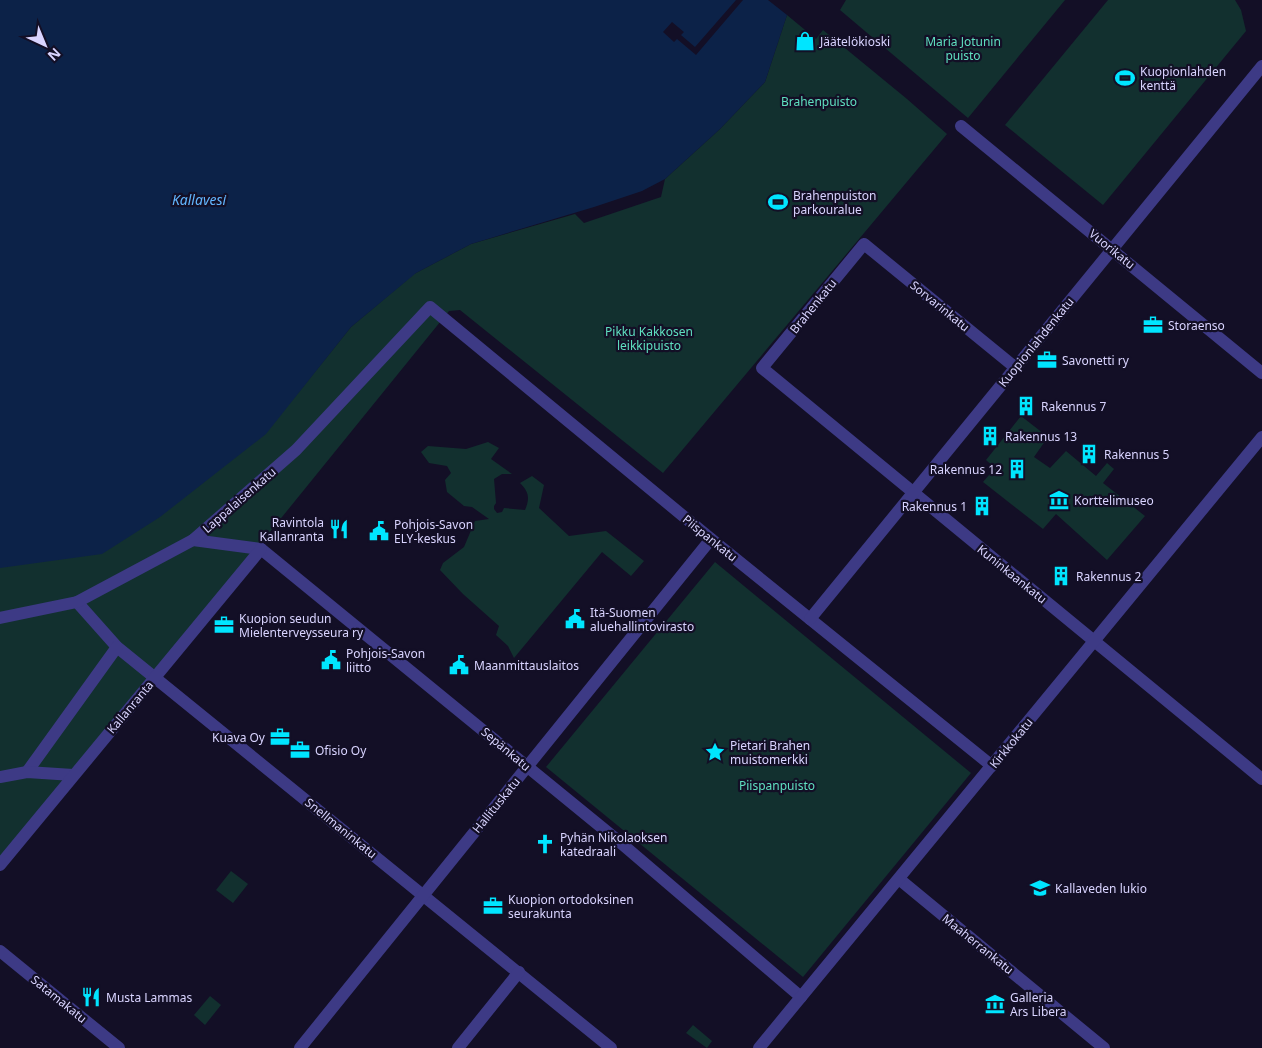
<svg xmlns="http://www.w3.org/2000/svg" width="1262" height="1048" font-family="'Noto Sans',sans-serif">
<rect width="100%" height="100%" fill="#130f26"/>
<g fill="#12302f">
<path d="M846,0H1065L968,118L840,10Z"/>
<path d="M1108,0H1235L1241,10L1246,31L1103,205L1005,125Z"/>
<path d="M787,15L816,39L823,30L907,99L947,134L663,473L460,310L449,311L0,865V463L294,398L351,327L414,274L471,244L575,214L584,223L661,197L665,179L720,129L765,82Z"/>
<path d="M1021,416L1048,437L1034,457L1050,468L1066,451L1096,476L1107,463L1114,469L1103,483L1145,516L1107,560L1056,514L1043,529L983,482L995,468L986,460Z"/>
<path d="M488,442L499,448L491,459L512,474H502L494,479L496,503L494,506V509L497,513L502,512L504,508L525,510C530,498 529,492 520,483L532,476L544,485L539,508L569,536L606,531L644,561L631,576L602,552L514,658L508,646L496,635L499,626L463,594L440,570L443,563L464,547L475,521L489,519L472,507L464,506L447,492L445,480L451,473L447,466L429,463L421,452L428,446L466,449Z"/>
<path d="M715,562L971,773L803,977L546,767Z"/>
<path d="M231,871L248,884L233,903L216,890Z"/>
<path d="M210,996L221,1005L205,1025L194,1015Z"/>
<path d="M693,1025L712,1041L707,1048L686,1033Z"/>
</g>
<path fill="#0c2248" d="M0,0H768L787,15L765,82L720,129L665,179L642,191L594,207L471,244L416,273L351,327L266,434L160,517L102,554L0,568Z"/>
<path fill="#130f26" d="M736,0H743L696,55L677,39L674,42L663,32L672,22L684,32L681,35L695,47Z"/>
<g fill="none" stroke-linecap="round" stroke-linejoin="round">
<g stroke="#3d3a85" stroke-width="12">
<path d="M961,126L1262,373"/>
<path d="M1016,368L864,244L762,368L1262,779"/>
<path d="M193,540L261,549L622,844L801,997"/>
<path d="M77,602L117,647L611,1048"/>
<path d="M0,618L77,602L193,540L296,450L430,307L711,539L992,766"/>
<path d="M810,619L1262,66"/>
<path d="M27,772L117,647"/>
<path d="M0,777L27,772L73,775"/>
<path d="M0,865L261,549"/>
<path d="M899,879L1104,1048"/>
<path d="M0,951L119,1048"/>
<path d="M300,1048L711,539"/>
<path d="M458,1048L519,972"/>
<path d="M759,1048L1262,437"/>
</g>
</g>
<defs>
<symbol id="shop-bare" viewBox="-9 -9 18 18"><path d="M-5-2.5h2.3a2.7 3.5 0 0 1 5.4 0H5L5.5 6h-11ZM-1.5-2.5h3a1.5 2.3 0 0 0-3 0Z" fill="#00e5ff" stroke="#130f26" stroke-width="2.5" paint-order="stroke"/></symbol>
<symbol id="stadium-bare" viewBox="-9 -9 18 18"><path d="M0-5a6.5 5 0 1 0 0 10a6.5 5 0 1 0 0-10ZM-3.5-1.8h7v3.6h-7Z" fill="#00e5ff" stroke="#130f26" stroke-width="2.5" paint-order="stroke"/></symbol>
<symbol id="office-bare" viewBox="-9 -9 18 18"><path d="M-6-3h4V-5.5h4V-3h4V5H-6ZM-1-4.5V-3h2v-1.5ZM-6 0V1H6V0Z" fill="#00e5ff" stroke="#130f26" stroke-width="2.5" paint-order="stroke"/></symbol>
<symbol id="building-bare" viewBox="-9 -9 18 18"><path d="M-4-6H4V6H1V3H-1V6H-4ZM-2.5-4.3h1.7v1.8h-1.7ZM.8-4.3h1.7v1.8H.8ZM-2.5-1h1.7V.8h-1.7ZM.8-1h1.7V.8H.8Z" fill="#00e5ff" stroke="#130f26" stroke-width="2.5" paint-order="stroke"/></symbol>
<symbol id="museum-bare" viewBox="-9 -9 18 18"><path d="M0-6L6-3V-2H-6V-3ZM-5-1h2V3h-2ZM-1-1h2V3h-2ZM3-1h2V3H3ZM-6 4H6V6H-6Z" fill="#00e5ff" stroke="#130f26" stroke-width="2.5" paint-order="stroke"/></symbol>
<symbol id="restaurant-bare" viewBox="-9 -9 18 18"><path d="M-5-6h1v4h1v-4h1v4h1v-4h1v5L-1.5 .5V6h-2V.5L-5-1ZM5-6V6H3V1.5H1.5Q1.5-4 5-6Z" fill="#00e5ff" stroke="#130f26" stroke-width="2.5" paint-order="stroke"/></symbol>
<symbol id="civic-bare" viewBox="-9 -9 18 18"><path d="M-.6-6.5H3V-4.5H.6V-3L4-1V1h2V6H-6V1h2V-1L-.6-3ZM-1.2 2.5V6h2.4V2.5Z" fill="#00e5ff" stroke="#130f26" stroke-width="2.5" paint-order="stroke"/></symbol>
<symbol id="sight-bare" viewBox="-9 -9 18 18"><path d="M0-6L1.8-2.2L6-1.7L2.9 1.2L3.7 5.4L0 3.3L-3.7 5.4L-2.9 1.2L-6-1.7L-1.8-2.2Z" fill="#00e5ff" stroke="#130f26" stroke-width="2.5" paint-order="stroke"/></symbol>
<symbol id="church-bare" viewBox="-9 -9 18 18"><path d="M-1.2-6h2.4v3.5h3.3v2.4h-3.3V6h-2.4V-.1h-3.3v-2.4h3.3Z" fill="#00e5ff" stroke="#130f26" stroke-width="2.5" paint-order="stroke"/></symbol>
<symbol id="school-bare" viewBox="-9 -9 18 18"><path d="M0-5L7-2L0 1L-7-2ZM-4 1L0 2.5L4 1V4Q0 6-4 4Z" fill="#00e5ff" stroke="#130f26" stroke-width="2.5" paint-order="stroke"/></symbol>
</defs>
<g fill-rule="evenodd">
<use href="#shop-bare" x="791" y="27" width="28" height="28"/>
<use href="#stadium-bare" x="1111" y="64" width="28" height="28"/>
<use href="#stadium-bare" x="764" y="188" width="28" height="28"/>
<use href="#office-bare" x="1139" y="311" width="28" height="28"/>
<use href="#office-bare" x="1033" y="346" width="28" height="28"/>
<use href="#building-bare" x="1012" y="392" width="28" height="28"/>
<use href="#building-bare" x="976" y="422" width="28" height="28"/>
<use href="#building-bare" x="1075" y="440" width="28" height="28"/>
<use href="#building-bare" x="1003" y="455" width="28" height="28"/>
<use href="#museum-bare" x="1045" y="486" width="28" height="28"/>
<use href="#building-bare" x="968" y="492" width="28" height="28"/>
<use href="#restaurant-bare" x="325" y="515" width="28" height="28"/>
<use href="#civic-bare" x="365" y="517" width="28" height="28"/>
<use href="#building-bare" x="1047" y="562" width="28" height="28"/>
<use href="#civic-bare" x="561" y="605" width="28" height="28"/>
<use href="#office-bare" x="210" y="611" width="28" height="28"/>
<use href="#civic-bare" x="317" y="646" width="28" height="28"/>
<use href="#civic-bare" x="445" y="651" width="28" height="28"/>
<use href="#office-bare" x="266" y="723" width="28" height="28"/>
<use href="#office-bare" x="286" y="736" width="28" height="28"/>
<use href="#sight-bare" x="701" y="738" width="28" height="28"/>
<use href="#church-bare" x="531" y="830" width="28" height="28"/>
<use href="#school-bare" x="1026" y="874" width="28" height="28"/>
<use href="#office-bare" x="479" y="892" width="28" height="28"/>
<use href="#restaurant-bare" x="77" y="983" width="28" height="28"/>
<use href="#museum-bare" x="981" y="990" width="28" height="28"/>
</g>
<g text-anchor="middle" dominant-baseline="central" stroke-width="4.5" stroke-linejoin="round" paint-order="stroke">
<g font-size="12" fill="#d9d4ff" stroke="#130f26" text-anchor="start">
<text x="820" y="41">Jäätelökioski</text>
<text x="1140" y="71">Kuopionlahden<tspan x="1140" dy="14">kenttä</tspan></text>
<text x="793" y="195">Brahenpuiston<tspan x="793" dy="14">parkouralue</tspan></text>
<text x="1168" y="325">Storaenso</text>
<text x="1062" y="360">Savonetti ry</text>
<text x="1041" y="406">Rakennus 7</text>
<text x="1005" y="436">Rakennus 13</text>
<text x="1104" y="454">Rakennus 5</text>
<text x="1002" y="469" text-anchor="end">Rakennus 12</text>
<text x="1074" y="500">Korttelimuseo</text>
<text x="967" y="506" text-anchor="end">Rakennus 1</text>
<text x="324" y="522" text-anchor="end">Ravintola<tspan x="324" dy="14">Kallanranta</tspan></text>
<text x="394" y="524">Pohjois-Savon<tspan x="394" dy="14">ELY-keskus</tspan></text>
<text x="1076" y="576">Rakennus 2</text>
<text x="590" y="612">Itä-Suomen<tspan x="590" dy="14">aluehallintovirasto</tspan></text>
<text x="239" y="618">Kuopion seudun<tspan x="239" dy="14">Mielenterveysseura ry</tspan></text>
<text x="346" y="653">Pohjois-Savon<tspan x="346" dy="14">liitto</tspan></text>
<text x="474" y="665">Maanmittauslaitos</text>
<text x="265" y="737" text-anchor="end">Kuava Oy</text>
<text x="730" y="745">Pietari Brahen<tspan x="730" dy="14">muistomerkki</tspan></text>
<text x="315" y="750">Ofisio Oy</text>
<text x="560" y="837">Pyhän Nikolaoksen<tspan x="560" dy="14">katedraali</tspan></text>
<text x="1055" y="888">Kallaveden lukio</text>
<text x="508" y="899">Kuopion ortodoksinen<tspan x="508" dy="14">seurakunta</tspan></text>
<text x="106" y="997">Musta Lammas</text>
<text x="1010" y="997">Galleria<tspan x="1010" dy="14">Ars Libera</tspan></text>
</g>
<g font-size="12" fill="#5fe0c0" stroke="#130f26">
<text x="963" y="41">Maria Jotunin<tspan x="963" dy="14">puisto</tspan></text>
<text x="819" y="101">Brahenpuisto</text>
<text x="649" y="331">Pikku Kakkosen<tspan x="649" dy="14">leikkipuisto</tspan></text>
<text x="777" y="785">Piispanpuisto</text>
</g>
<g font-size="12" fill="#d9d4ff" stroke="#130f26">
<text transform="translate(1112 249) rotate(39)">Vuorikatu</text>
<text transform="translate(813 306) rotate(-51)">Brahenkatu</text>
<text transform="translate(940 306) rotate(39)">Sorvarinkatu</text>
<text transform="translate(1036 342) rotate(-51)">Kuopionlahdenkatu</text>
<text transform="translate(239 500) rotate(-41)">Lappalaisenkatu</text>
<text transform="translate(710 538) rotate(39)">Piispankatu</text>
<text transform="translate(1012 574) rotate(39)">Kuninkaankatu</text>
<text transform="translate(130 707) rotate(-50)">Kallanranta</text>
<text transform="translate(1011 743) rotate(-51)">Kirkkokatu</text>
<text transform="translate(506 749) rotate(40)">Sepänkatu</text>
<text transform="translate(496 805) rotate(-51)">Hallituskatu</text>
<text transform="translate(341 828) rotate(39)">Snellmaninkatu</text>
<text transform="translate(978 944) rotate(39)">Maaherrankatu</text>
<text transform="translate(59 999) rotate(39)">Satamakatu</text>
</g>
<g font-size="14" font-style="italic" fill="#62b6ff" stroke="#130f26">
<text x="199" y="199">Kallavesi</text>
</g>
</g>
<g transform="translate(45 45) rotate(136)" stroke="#130f26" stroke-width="4" paint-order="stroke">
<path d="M0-4L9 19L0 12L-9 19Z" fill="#d9d4ff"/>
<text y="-8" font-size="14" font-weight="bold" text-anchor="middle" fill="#d9d4ff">N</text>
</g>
</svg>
